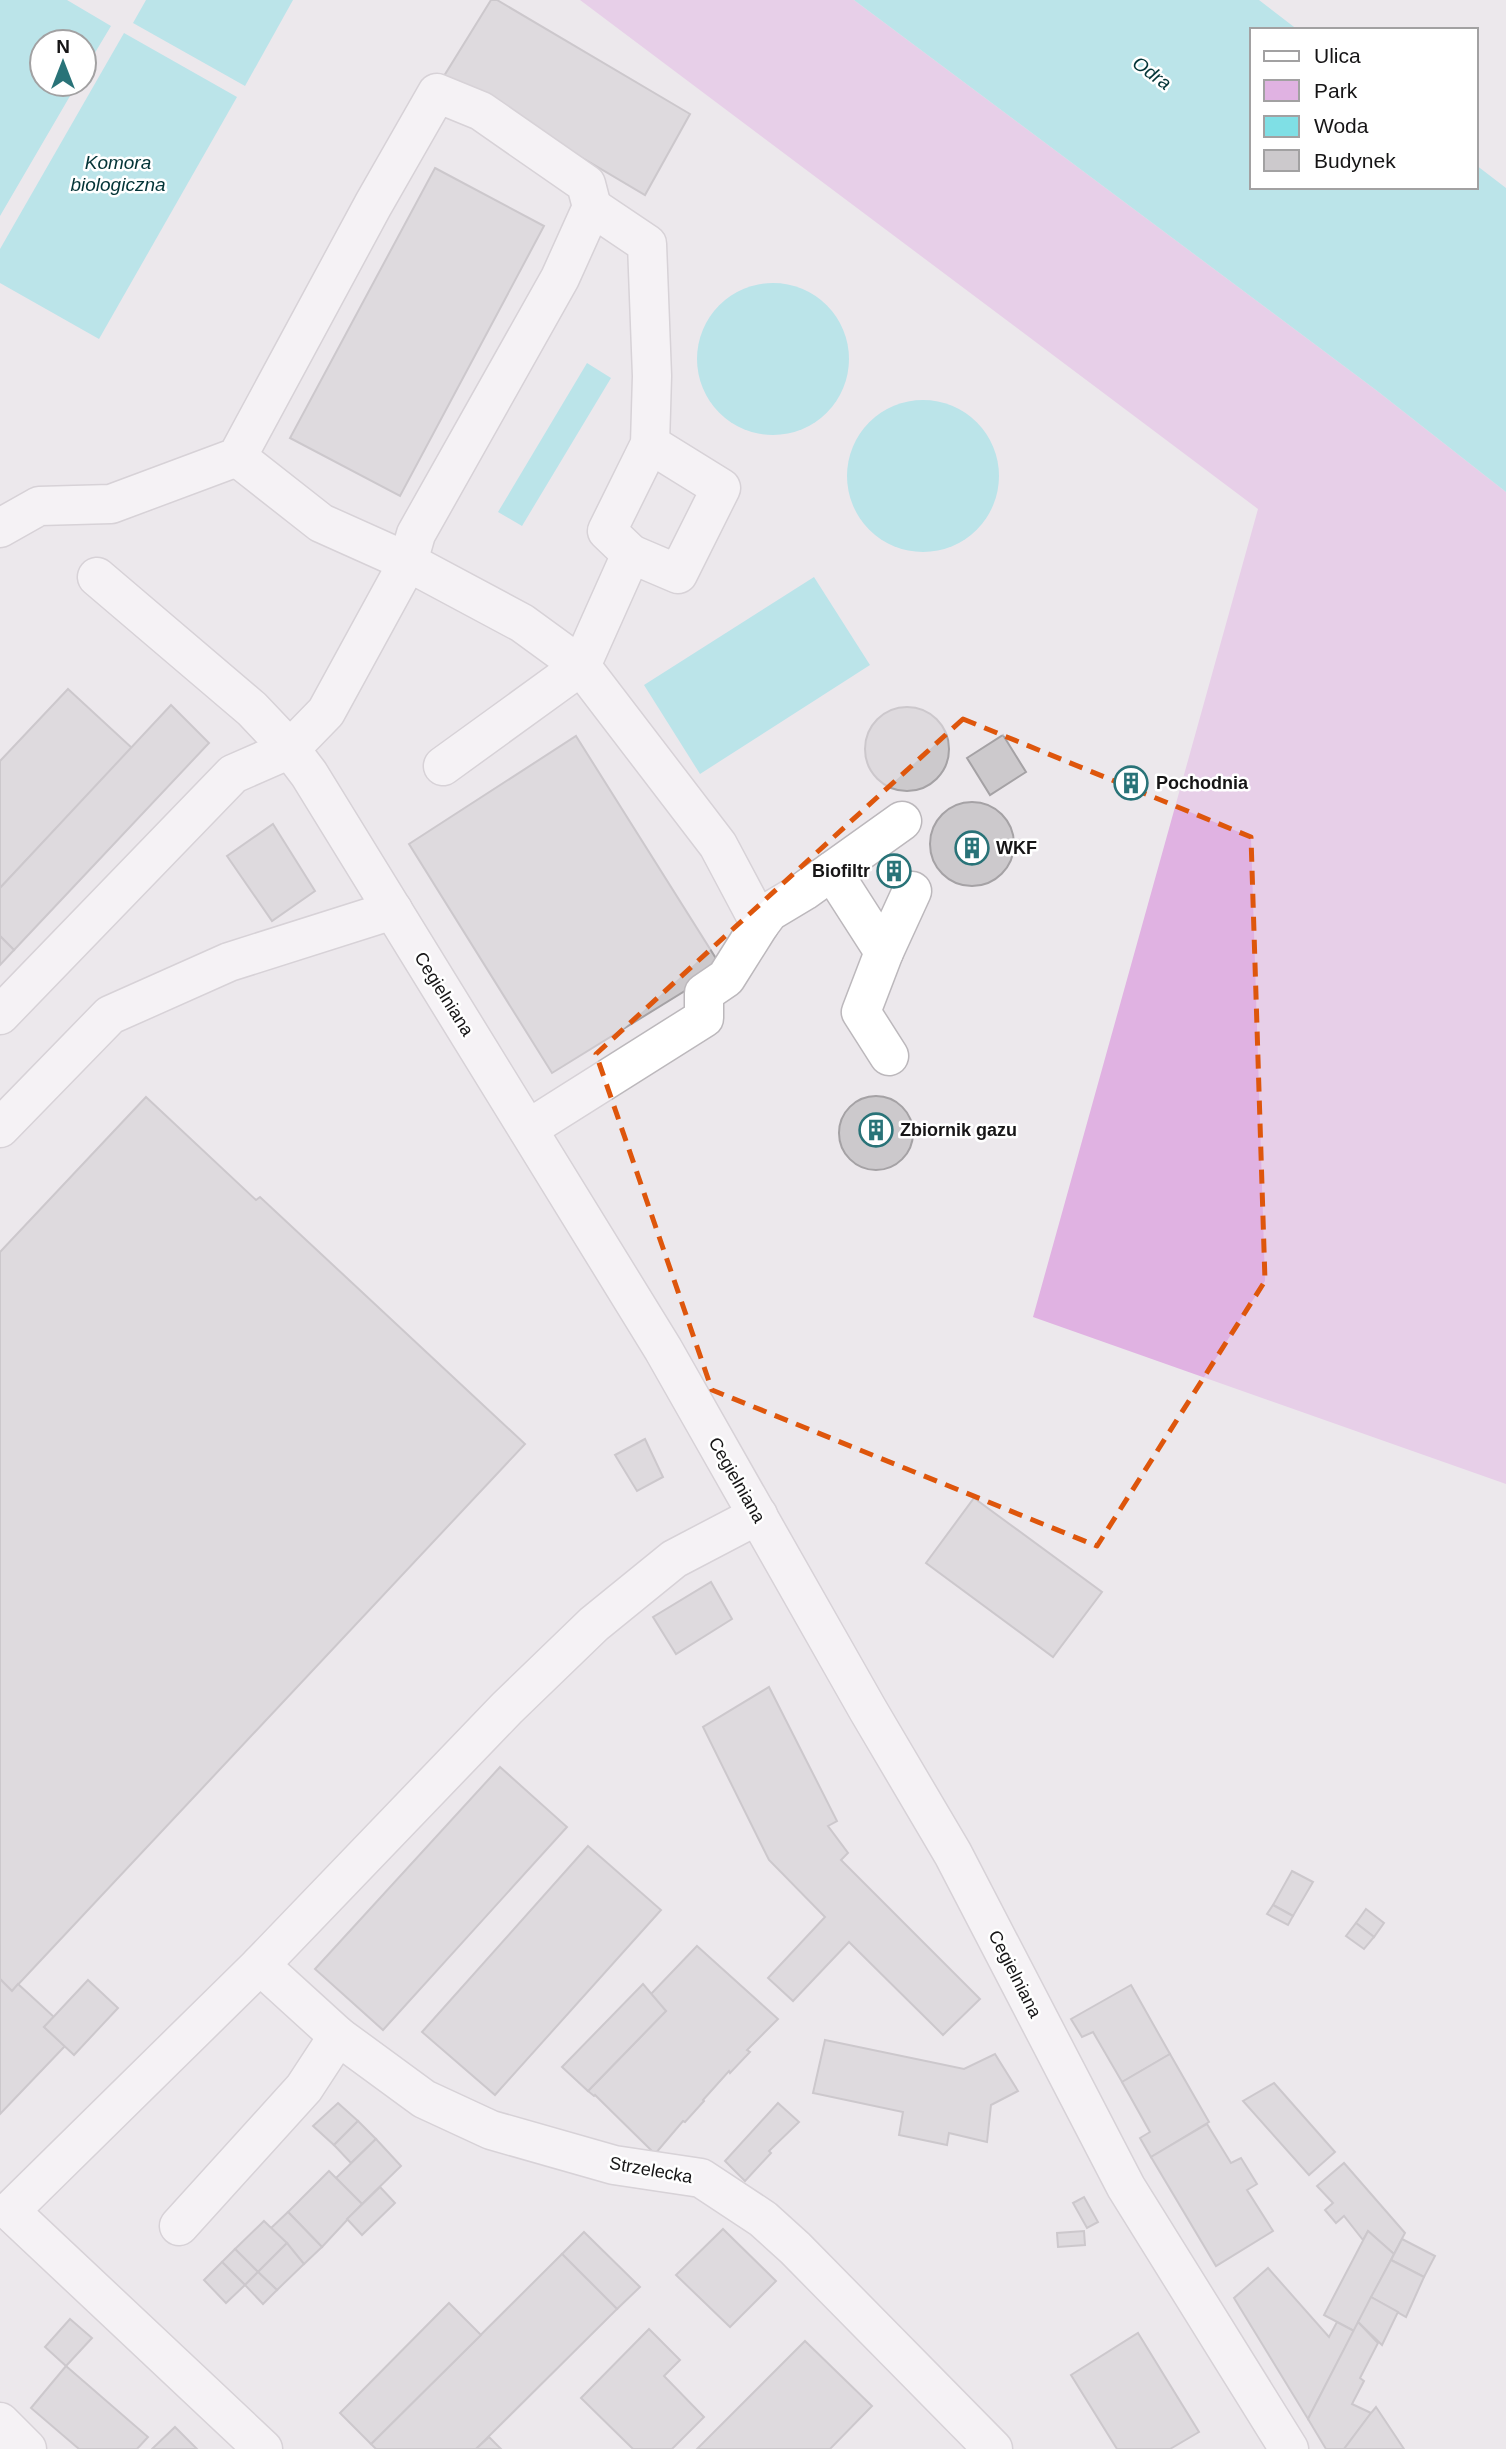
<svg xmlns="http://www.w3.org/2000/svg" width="1506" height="2449" font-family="Arial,sans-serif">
<rect width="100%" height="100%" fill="#ece8ec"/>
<path fill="#e0b2e2" d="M580,0H854L1376,390L1506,492V1484L1033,1317L1258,509Z"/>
<g fill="#7fdfe5">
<path d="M0,0H67L111,26L84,71V42H42V84H77L0,216Z"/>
<path d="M146,0H293L245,86L133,23Z"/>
<path d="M854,0H1259L1298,30H1252V187H1476V165L1506,188V492L1376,390Z"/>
<path d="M124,33L237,97L99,339L0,283V249Z"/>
<circle cx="773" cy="359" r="76"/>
<path d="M587,363L611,378L522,526L498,512Z"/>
<circle cx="923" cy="476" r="76"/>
<path d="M814,577L870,665L700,774L644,685Z"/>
</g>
<g fill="#ccc9cc" stroke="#a5a2a5" stroke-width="2">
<path d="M491,0H497L690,114L645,195L444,76Z"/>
<path d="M435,168L544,226L400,496L290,438Z"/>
<path d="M68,689L132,748L0,888V761Z"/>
<path d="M171,705L209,743L14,950L0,936V888Z"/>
<circle cx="907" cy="749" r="42"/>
<path d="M1003,735L1026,772L990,795L967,758Z"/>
<path d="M576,736L722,968L552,1073L409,844Z"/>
<path d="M1125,775L1139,779L1136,791L1122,786Z"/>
<circle cx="972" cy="844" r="42"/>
<path d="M273,824L315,891L272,921L227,856Z"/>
<path d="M894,856L907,877L894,886L881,865Z"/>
<path d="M0,936L14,950L0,965Z"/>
<circle cx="876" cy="1133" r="37"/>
<path d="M146,1097L256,1200L260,1197L525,1444L12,1991L0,1979V1252Z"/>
<path d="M645,1439L663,1477L637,1491L615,1455Z"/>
<path d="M974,1498L1102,1592L1053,1657L926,1563Z"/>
<path d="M711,1582L732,1619L676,1654L653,1617Z"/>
<path d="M769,1687L837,1821L828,1826L848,1853L841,1860L980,1999L943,2035L849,1942L793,2001L768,1978L825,1917L769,1860L703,1727Z"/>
<path d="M500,1767L567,1827L383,2030L315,1969Z"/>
<path d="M588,1846L661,1910L495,2095L422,2032Z"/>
<path d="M1292,1871L1313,1882L1293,1916L1273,1905Z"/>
<path d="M1273,1905L1293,1916L1288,1925L1267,1914Z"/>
<path d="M1366,1909L1384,1923L1374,1937L1356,1923Z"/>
<path d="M1356,1923L1374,1937L1364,1949L1346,1936Z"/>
<path d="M697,1946L778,2019L747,2050L750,2052L730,2073L729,2071L703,2100L704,2101L685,2122L683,2121L655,2154L595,2095L594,2096L588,2091L666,2011L650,1995Z"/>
<path d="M0,1979L12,1991L18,1984L54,2017L44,2027L65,2046L0,2114Z"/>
<path d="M88,1980L118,2008L74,2055L44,2027Z"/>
<path d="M643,1984L666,2011L588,2091L562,2067Z"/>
<path d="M1131,1985L1170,2054L1122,2082L1093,2032L1082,2037L1071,2019Z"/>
<path d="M825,2040L964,2069L995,2054L1018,2091L991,2105L987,2142L949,2133L947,2145L899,2135L903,2112L813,2093Z"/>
<path d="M1170,2054L1209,2122L1151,2157L1140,2138L1150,2132L1122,2082Z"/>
<path d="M1274,2083L1335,2152L1309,2175L1243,2101Z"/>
<path d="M338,2103L358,2121L334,2145L313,2126Z"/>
<path d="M778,2103L799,2122L769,2151L771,2153L745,2181L725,2161Z"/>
<path d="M358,2121L376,2139L351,2163L334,2145Z"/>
<path d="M1207,2124L1231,2163L1241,2158L1257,2184L1247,2190L1273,2231L1216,2266L1151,2157Z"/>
<path d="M376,2139L401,2166L362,2204L336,2178Z"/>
<path d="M1344,2163L1405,2233L1394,2254L1368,2231L1363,2240L1344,2216L1336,2223L1325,2210L1333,2203L1317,2186Z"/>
<path d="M329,2171L362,2204L322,2247L288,2212Z"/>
<path d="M380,2187L395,2203L362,2235L347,2219Z"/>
<path d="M1084,2197L1098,2222L1087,2228L1073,2203Z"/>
<path d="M288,2212L322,2247L304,2264L271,2228Z"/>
<path d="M264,2221L287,2243L258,2272L235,2249Z"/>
<path d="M723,2229L776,2281L730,2327L676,2275Z"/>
<path d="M1084,2231L1085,2245L1058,2247L1057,2233Z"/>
<path d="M1368,2231L1394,2254L1354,2331L1324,2315Z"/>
<path d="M584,2232L640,2287L617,2309L562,2254Z"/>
<path d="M1402,2239L1435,2256L1424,2277L1391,2260Z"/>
<path d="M287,2243L304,2264L277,2290L258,2272Z"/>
<path d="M235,2249L258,2272L245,2285L222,2262Z"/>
<path d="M562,2254L617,2309L476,2449H376L371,2444Z"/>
<path d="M1391,2260L1424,2277L1406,2317L1371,2297Z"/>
<path d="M222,2262L245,2285L226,2303L204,2280Z"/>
<path d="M1268,2268L1329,2337L1337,2322L1354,2331L1308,2419L1234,2298Z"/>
<path d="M258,2272L277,2290L263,2304L245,2285Z"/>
<path d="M1371,2297L1398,2312L1382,2345L1358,2322Z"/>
<path d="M449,2303L481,2335L371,2444L340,2413Z"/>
<path d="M70,2319L92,2338L66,2366L45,2347Z"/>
<path d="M1358,2322L1378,2343L1360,2378L1364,2381L1352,2404L1371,2413L1344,2449H1326L1308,2419Z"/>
<path d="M649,2329L680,2360L664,2376L704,2417L672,2449H633L581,2398Z"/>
<path d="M1138,2333L1199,2432L1170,2449H1117L1071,2375Z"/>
<path d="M805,2341L872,2406L830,2449H697Z"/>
<path d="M66,2366L148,2437L137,2449H79L31,2408Z"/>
<path d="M1376,2407L1404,2449H1344L1371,2413Z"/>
<path d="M175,2427L197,2449H152Z"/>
<path d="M489,2437L501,2449H476Z"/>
</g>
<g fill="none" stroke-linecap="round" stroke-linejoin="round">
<defs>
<g id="minor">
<path d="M0,528L39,506L111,504L237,457L373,205L437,93L481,111L586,184L592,207L560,278L416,534L408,562L321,523L237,457"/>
<path d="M631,554L678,574L721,488L650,444"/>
<path d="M97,577L252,709L290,749L309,774L663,1349L868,1710L953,1854L1126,2187L1289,2449"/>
<path d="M832,871L884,952L912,891"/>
<path d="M760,924L769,912L804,891L902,821"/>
<path d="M884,952L861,1012L889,1056"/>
<path d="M0,1015L233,774L290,749L326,712L408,562L522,623L581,666L443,766"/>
<path d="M0,1128L110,1015L229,962L393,910"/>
<path d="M528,1129L704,1018V993L726,978L760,924L718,845L581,666L631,554L607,531L650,444L652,376L647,244L592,207"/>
<path d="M260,1965L338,2036L424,2099L491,2130L614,2165L701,2178L763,2219L795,2248L993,2449"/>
<path d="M179,2226L304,2088L338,2036"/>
<path d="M0,2422L27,2449"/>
<path d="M263,2449L10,2211L260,1965L507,1708L594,1624L674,1559L758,1515"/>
</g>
</defs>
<use href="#minor" stroke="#bcb8bc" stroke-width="41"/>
<use href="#minor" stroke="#fff" stroke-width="38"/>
</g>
<path d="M0 0H1506V2449H0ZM963,719L1251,837L1265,1281L1097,1546L712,1390L596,1054Z" fill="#ece8ec" fill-opacity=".55" fill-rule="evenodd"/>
<path fill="none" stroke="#de560c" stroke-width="5" stroke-dasharray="14 9" stroke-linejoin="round" d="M963,719L1251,837L1265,1281L1097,1546L712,1390L596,1054Z"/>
<defs>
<symbol id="building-ring" viewBox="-11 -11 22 22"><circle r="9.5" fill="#fff" stroke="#297378" stroke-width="1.5"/><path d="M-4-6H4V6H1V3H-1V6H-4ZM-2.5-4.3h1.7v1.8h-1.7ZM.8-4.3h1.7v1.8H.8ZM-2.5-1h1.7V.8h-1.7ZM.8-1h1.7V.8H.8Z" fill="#297378"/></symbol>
</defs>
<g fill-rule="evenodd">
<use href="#building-ring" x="1112" y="764" width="38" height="38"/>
<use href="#building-ring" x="953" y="829" width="38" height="38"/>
<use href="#building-ring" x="875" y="852" width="38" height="38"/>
<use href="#building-ring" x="857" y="1111" width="38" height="38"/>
</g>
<g text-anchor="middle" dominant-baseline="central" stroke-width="5" stroke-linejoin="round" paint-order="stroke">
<g font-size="18" font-weight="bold" fill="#161516" stroke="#fff" text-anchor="start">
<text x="1156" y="783">Pochodnia</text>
<text x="996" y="848">WKF</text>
<text x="870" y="871" text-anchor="end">Biofiltr</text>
<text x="900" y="1130">Zbiornik gazu</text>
</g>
<g font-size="18" fill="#161516" stroke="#fff">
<text transform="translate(444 994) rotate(58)">Cegielniana</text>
<text transform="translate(737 1480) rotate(60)">Cegielniana</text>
<text transform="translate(1015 1974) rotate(63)">Cegielniana</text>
<text transform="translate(651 2170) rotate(10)">Strzelecka</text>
</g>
<g font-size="19" font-style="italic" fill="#033437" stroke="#fff">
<text transform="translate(1152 73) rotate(36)">Odra</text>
<text x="118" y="162">Komora<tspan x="118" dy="22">biologiczna</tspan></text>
</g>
</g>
<rect x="1250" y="28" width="228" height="161" fill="#ffffff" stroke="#a2a1a2" stroke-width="2"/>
<rect x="1264" y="51" width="35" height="10" fill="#ffffff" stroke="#a2a1a2" stroke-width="2"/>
<text x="1314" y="63" font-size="21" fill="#161516">Ulica</text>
<rect x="1264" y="80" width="35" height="21" fill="#e0b2e2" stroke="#a2a1a2" stroke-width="2"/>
<text x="1314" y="98" font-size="21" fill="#161516">Park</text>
<rect x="1264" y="116" width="35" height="21" fill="#7fdfe5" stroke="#a2a1a2" stroke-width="2"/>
<text x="1314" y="133" font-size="21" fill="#161516">Woda</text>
<rect x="1264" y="150" width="35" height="21" fill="#ccc9cc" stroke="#a2a1a2" stroke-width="2"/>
<text x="1314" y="168" font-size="21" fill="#161516">Budynek</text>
<g transform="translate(63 63)"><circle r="33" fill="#ffffff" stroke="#a2a1a2" stroke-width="2"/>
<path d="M0-5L12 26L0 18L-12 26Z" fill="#297378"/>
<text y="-10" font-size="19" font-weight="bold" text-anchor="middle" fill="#161516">N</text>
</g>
</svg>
